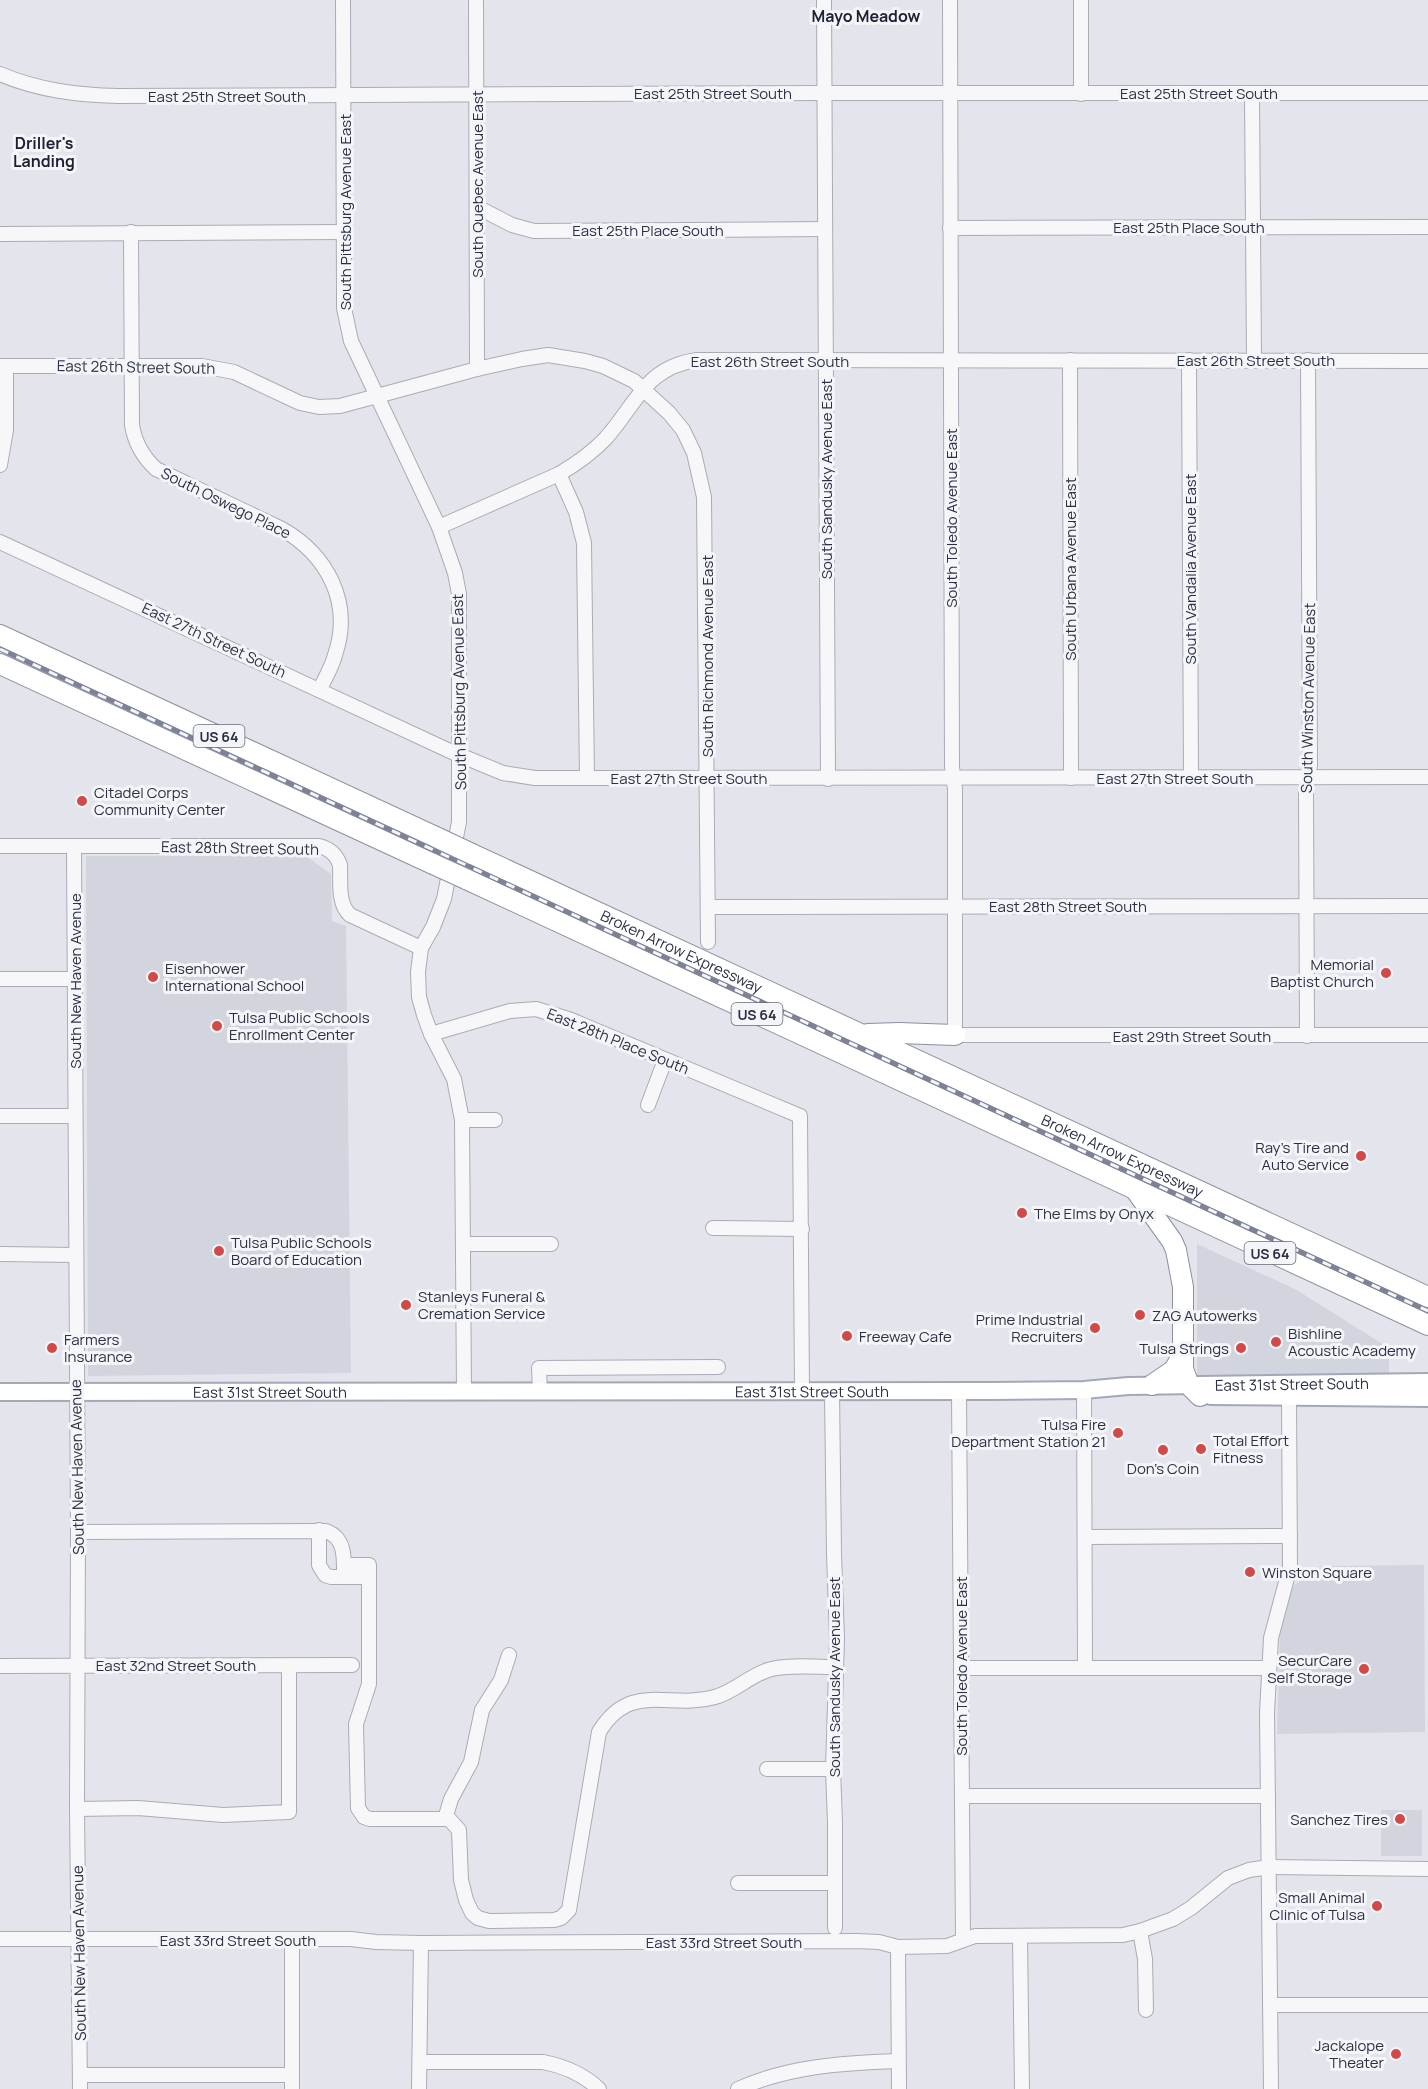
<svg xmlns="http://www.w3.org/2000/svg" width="1428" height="2089" font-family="Manrope,sans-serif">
<rect width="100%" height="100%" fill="#e4e5ec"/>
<g fill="#d2d4de">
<path d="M86,856H306L331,874L332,921L346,926L351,1373L88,1376Z"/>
<path d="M1197,1244L1295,1289L1389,1348V1374L1201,1380L1197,1376Z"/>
<path d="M1424,1565L1425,1732L1277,1734L1280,1629L1285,1607L1294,1585L1322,1566Z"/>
<rect x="1381" y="1810" width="41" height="46"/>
</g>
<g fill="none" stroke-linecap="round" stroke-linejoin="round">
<defs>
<g id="minor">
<path d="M343,0L344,296V308L351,341L439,527L455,573L459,594V822L444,899L433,927L421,948L418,972L419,997L424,1015L431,1034L454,1079L462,1120L464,1392"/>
<path d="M476,0L477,369"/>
<path d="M824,0L828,779"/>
<path d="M950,0L952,767L955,789V1035H1428"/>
<path d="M1081,0V94"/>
<path d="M0,74C38,90 76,95 118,96L825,93H1428"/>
<path d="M1252,93L1254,360"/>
<path d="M477,207L512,225L534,231L825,229"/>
<path d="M950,228L1428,227"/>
<path d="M131,232L132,425C135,444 143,457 156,469L282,529C327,555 353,602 335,655C332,667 325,678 320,689"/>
<path d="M0,234L345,232"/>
<path d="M1070,360L1071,778"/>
<path d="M1189,360L1191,778"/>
<path d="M0,366H202L234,372L300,403L319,407L340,406L477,369L522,359L548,355L585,361L603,366L634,381L669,413L683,430L694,453L704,497L708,942"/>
<path d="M0,465L6,430V366"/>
<path d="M559,474L576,512L584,543L587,778"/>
<path d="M439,527L559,474C576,464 592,453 606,438C637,403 646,367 697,360L1428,361"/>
<path d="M0,542L452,752L503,773L535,778H587L1428,777"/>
<path d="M0,846H319C330,849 336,854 340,865C341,881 337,903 350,915L421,948"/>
<path d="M74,846L78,1532L77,1809L80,2089"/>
<path d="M708,907L1428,906"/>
<path d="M0,979H74"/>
<path d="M431,1034L510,1011L536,1009L571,1020L800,1116L802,1391"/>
<path d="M1307,1036L1306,788L1310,765L1308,360"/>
<path d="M648,1105L665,1060"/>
<path d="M0,1116H75"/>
<path d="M462,1120H495"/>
<path d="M713,1228L802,1229"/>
<path d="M463,1244H551"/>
<path d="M0,1254L76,1255"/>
<path d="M1084,1390L1085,1668"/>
<path d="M832,1391L834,1553L837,1639L833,1769L835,1823V1928"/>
<path d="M540,1392L539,1368L718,1367"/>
<path d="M959,1392L963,1940"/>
<path d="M319,1530V1565L325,1575L331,1577H369"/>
<path d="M78,1532L326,1531C346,1538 344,1559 344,1577"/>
<path d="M1086,1537L1290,1536"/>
<path d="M344,1565H369V1684L356,1724L358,1808L364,1817L370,1819H445L450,1820L459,1830L461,1880L466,1900L472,1913L478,1918L489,1921L554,1920L561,1918L569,1910L599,1732C631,1680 669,1710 715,1697C734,1692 749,1676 768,1670C785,1664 817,1667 836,1667"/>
<path d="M0,1666L352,1665"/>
<path d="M961,1668H1269"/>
<path d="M767,1769H833"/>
<path d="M962,1796H1268"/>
<path d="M77,1809L138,1808L223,1815L289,1812V1666"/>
<path d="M445,1819L451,1799L471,1762L482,1710L501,1680L509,1655"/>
<path d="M738,1883H835"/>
<path d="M1140,1931L1145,1959L1146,2010"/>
<path d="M1020,1937L1022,2089"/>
<path d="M0,1939H351L376,1942L421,1943L857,1941L879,1942L898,1947L947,1946L975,1936L1123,1935L1140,1931L1173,1919L1191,1908L1228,1878L1249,1870L1269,1867L1428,1869"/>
<path d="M292,1940V2089"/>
<path d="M898,1947L899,2089"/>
<path d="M1270,2005H1428"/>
<path d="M420,2062H543C564,2066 583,2074 599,2089"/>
<path d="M80,2075H292"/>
<path d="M419,2089L421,1943"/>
<path d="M738,2089C789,2066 843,2063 898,2061"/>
<path d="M1271,2089L1267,1713L1271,1638L1290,1567L1289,1397"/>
</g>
<g id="major">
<path id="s1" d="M0,1392L990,1391L1084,1390L1128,1386L1428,1382"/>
<path d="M1210,1396L1428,1398"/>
</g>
<g id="highway">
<path d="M0,635L438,838"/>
<path d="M0,664L433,864"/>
<path id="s2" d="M472,854L1428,1297"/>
<path d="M466,879L1428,1325"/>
<path d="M868,1034L899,1033L955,1035"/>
<path d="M1137,1192L1172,1241L1176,1250L1183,1287V1369L1189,1385L1200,1396"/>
<path d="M1152,1385L1174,1370L1183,1355"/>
</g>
</defs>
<use href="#minor" stroke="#a9abb7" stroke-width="16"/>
<use href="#major" stroke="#a3a8b8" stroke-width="20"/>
<use href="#highway" stroke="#8b90a3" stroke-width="22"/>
<use href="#minor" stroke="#f7f7fa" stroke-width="14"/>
<use href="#major" stroke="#fff" stroke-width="16"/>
<use href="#highway" stroke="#fff" stroke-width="20"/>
<defs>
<path id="rail" d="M0,649L1428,1311"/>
</defs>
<use href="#rail" stroke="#7d8296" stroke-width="5"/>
<use href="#rail" stroke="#f4f5f9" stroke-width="3" stroke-dasharray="9" stroke-linecap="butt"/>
<defs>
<g id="highway-bridge">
<path d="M438,838L472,854"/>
<path d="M433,864L466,879"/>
</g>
</defs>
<use href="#highway-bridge" stroke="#8b90a3" stroke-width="22" stroke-linecap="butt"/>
<use href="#highway-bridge" stroke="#fff" stroke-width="20"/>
</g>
<g fill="#d14a48" stroke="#f4f5f9" stroke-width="2">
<circle cx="82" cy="801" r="6"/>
<circle cx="1386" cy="973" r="6"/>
<circle cx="153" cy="977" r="6"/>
<circle cx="217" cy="1026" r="6"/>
<circle cx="1361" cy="1156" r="6"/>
<circle cx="1022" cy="1213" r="6"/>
<circle cx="219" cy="1251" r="6"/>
<circle cx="406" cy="1305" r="6"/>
<circle cx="1140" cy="1315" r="6"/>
<circle cx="1095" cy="1328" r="6"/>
<circle cx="847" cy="1336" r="6"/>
<circle cx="1276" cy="1342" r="6"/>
<circle cx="52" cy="1348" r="6"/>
<circle cx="1241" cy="1348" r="6"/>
<circle cx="1118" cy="1433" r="6"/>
<circle cx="1201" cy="1449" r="6"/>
<circle cx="1163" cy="1450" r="6"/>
<circle cx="1250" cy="1572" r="6"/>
<circle cx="1364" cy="1669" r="6"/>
<circle cx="1400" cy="1819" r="6"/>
<circle cx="1377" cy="1906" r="6"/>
<circle cx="1396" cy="2054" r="6"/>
</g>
<g text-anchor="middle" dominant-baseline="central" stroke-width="6" stroke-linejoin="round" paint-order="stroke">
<g fill="#f4f5f9" stroke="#676b7b" stroke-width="1.5">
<rect x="193.5" y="725" width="51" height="22" rx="4.5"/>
<rect x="731.5" y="1003" width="51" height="22" rx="4.5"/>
<rect x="1244.5" y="1242" width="51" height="22" rx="4.5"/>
</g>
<g font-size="14" font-weight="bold" fill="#2b3045">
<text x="219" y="736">US 64</text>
<text x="757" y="1014">US 64</text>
<text x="1270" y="1253">US 64</text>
</g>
<g font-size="15" fill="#2b3045" stroke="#f4f5f9">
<text x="713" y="93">East 25th Street South</text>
<text x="1199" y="93">East 25th Street South</text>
<text x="227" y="96">East 25th Street South</text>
<text transform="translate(477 184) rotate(-90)">South Quebec Avenue East</text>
<text transform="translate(345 212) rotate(-90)">South Pittsburg Avenue East</text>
<text x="1189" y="227">East 25th Place South</text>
<text x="648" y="230">East 25th Place South</text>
<text x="1256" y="360">East 26th Street South</text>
<text x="770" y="361">East 26th Street South</text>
<text transform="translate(136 367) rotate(1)">East 26th Street South</text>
<text transform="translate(826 479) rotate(-90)">South Sandusky Avenue East</text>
<text transform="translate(226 503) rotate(26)">South Oswego Place</text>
<text transform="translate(951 518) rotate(-90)">South Toledo Avenue East</text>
<text transform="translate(1070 569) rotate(-90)">South Urbana Avenue East</text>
<text transform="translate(1190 569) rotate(-90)">South Vandalia Avenue East</text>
<text transform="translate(214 640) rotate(25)">East 27th Street South</text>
<text transform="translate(707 656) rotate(-90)">South Richmond Avenue East</text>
<text transform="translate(459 692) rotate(-91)">South Pittsburg Avenue East</text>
<text transform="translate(1308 698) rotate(-89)">South Winston Avenue East</text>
<text x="689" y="778">East 27th Street South</text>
<text x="1175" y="778">East 27th Street South</text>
<text transform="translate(240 848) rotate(1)">East 28th Street South</text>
<text x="1068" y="906">East 28th Street South</text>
<text stroke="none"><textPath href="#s2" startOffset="231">Broken Arrow Expressway</textPath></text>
<text transform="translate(75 981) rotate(-90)">South New Haven Avenue</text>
<text x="1192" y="1036">East 29th Street South</text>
<text transform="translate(618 1041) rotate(22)">East 28th Place South</text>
<text stroke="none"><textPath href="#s2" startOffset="717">Broken Arrow Expressway</textPath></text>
<text stroke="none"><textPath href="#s1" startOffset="1292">East 31st Street South</textPath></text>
<text stroke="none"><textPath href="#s1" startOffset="812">East 31st Street South</textPath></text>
<text stroke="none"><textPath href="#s1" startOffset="270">East 31st Street South</textPath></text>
<text transform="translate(77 1467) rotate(-91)">South New Haven Avenue</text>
<text x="176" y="1665">East 32nd Street South</text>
<text transform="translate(961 1666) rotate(-90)">South Toledo Avenue East</text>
<text transform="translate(834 1677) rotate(-90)">South Sandusky Avenue East</text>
<text x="238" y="1940">East 33rd Street South</text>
<text x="724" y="1942">East 33rd Street South</text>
<text transform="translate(79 1953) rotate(-91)">South New Haven Avenue</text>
</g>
<g font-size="15" fill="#2b3045" stroke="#f4f5f9" text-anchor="start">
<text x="94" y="792">Citadel Corps<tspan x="94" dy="17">Community Center</tspan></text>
<text x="1374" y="964" text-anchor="end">Memorial<tspan x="1374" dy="17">Baptist Church</tspan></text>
<text x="165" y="968">Eisenhower<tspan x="165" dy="17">International School</tspan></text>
<text x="229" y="1017">Tulsa Public Schools<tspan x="229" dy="17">Enrollment Center</tspan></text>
<text x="1349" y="1147" text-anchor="end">Ray's Tire and<tspan x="1349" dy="17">Auto Service</tspan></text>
<text x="1034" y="1213">The Elms by Onyx</text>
<text x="231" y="1242">Tulsa Public Schools<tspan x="231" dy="17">Board of Education</tspan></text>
<text x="418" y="1296">Stanleys Funeral &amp;<tspan x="418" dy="17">Cremation Service</tspan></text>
<text x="1152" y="1315">ZAG Autowerks</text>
<text x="1083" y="1319" text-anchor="end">Prime Industrial<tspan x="1083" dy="17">Recruiters</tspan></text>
<text x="1288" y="1333">Bishline<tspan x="1288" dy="17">Acoustic Academy</tspan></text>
<text x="859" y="1336">Freeway Cafe</text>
<text x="64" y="1339">Farmers<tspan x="64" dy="17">Insurance</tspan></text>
<text x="1229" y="1348" text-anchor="end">Tulsa Strings</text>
<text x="1106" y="1424" text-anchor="end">Tulsa Fire<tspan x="1106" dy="17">Department Station 21</tspan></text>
<text x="1213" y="1440">Total Effort<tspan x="1213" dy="17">Fitness</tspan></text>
<text x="1163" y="1468" text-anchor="middle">Don's Coin</text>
<text x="1262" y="1572">Winston Square</text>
<text x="1352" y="1660" text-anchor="end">SecurCare<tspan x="1352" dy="17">Self Storage</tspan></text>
<text x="1388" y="1819" text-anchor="end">Sanchez Tires</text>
<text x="1365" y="1897" text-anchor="end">Small Animal<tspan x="1365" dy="17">Clinic of Tulsa</tspan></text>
<text x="1384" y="2045" text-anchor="end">Jackalope<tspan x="1384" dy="17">Theater</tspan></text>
</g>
<g font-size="16" font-weight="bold" fill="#1d2136" stroke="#f4f5f9">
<text x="866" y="16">Mayo Meadow</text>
<text x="44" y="143">Driller's<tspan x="44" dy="18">Landing</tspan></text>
</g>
</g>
</svg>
